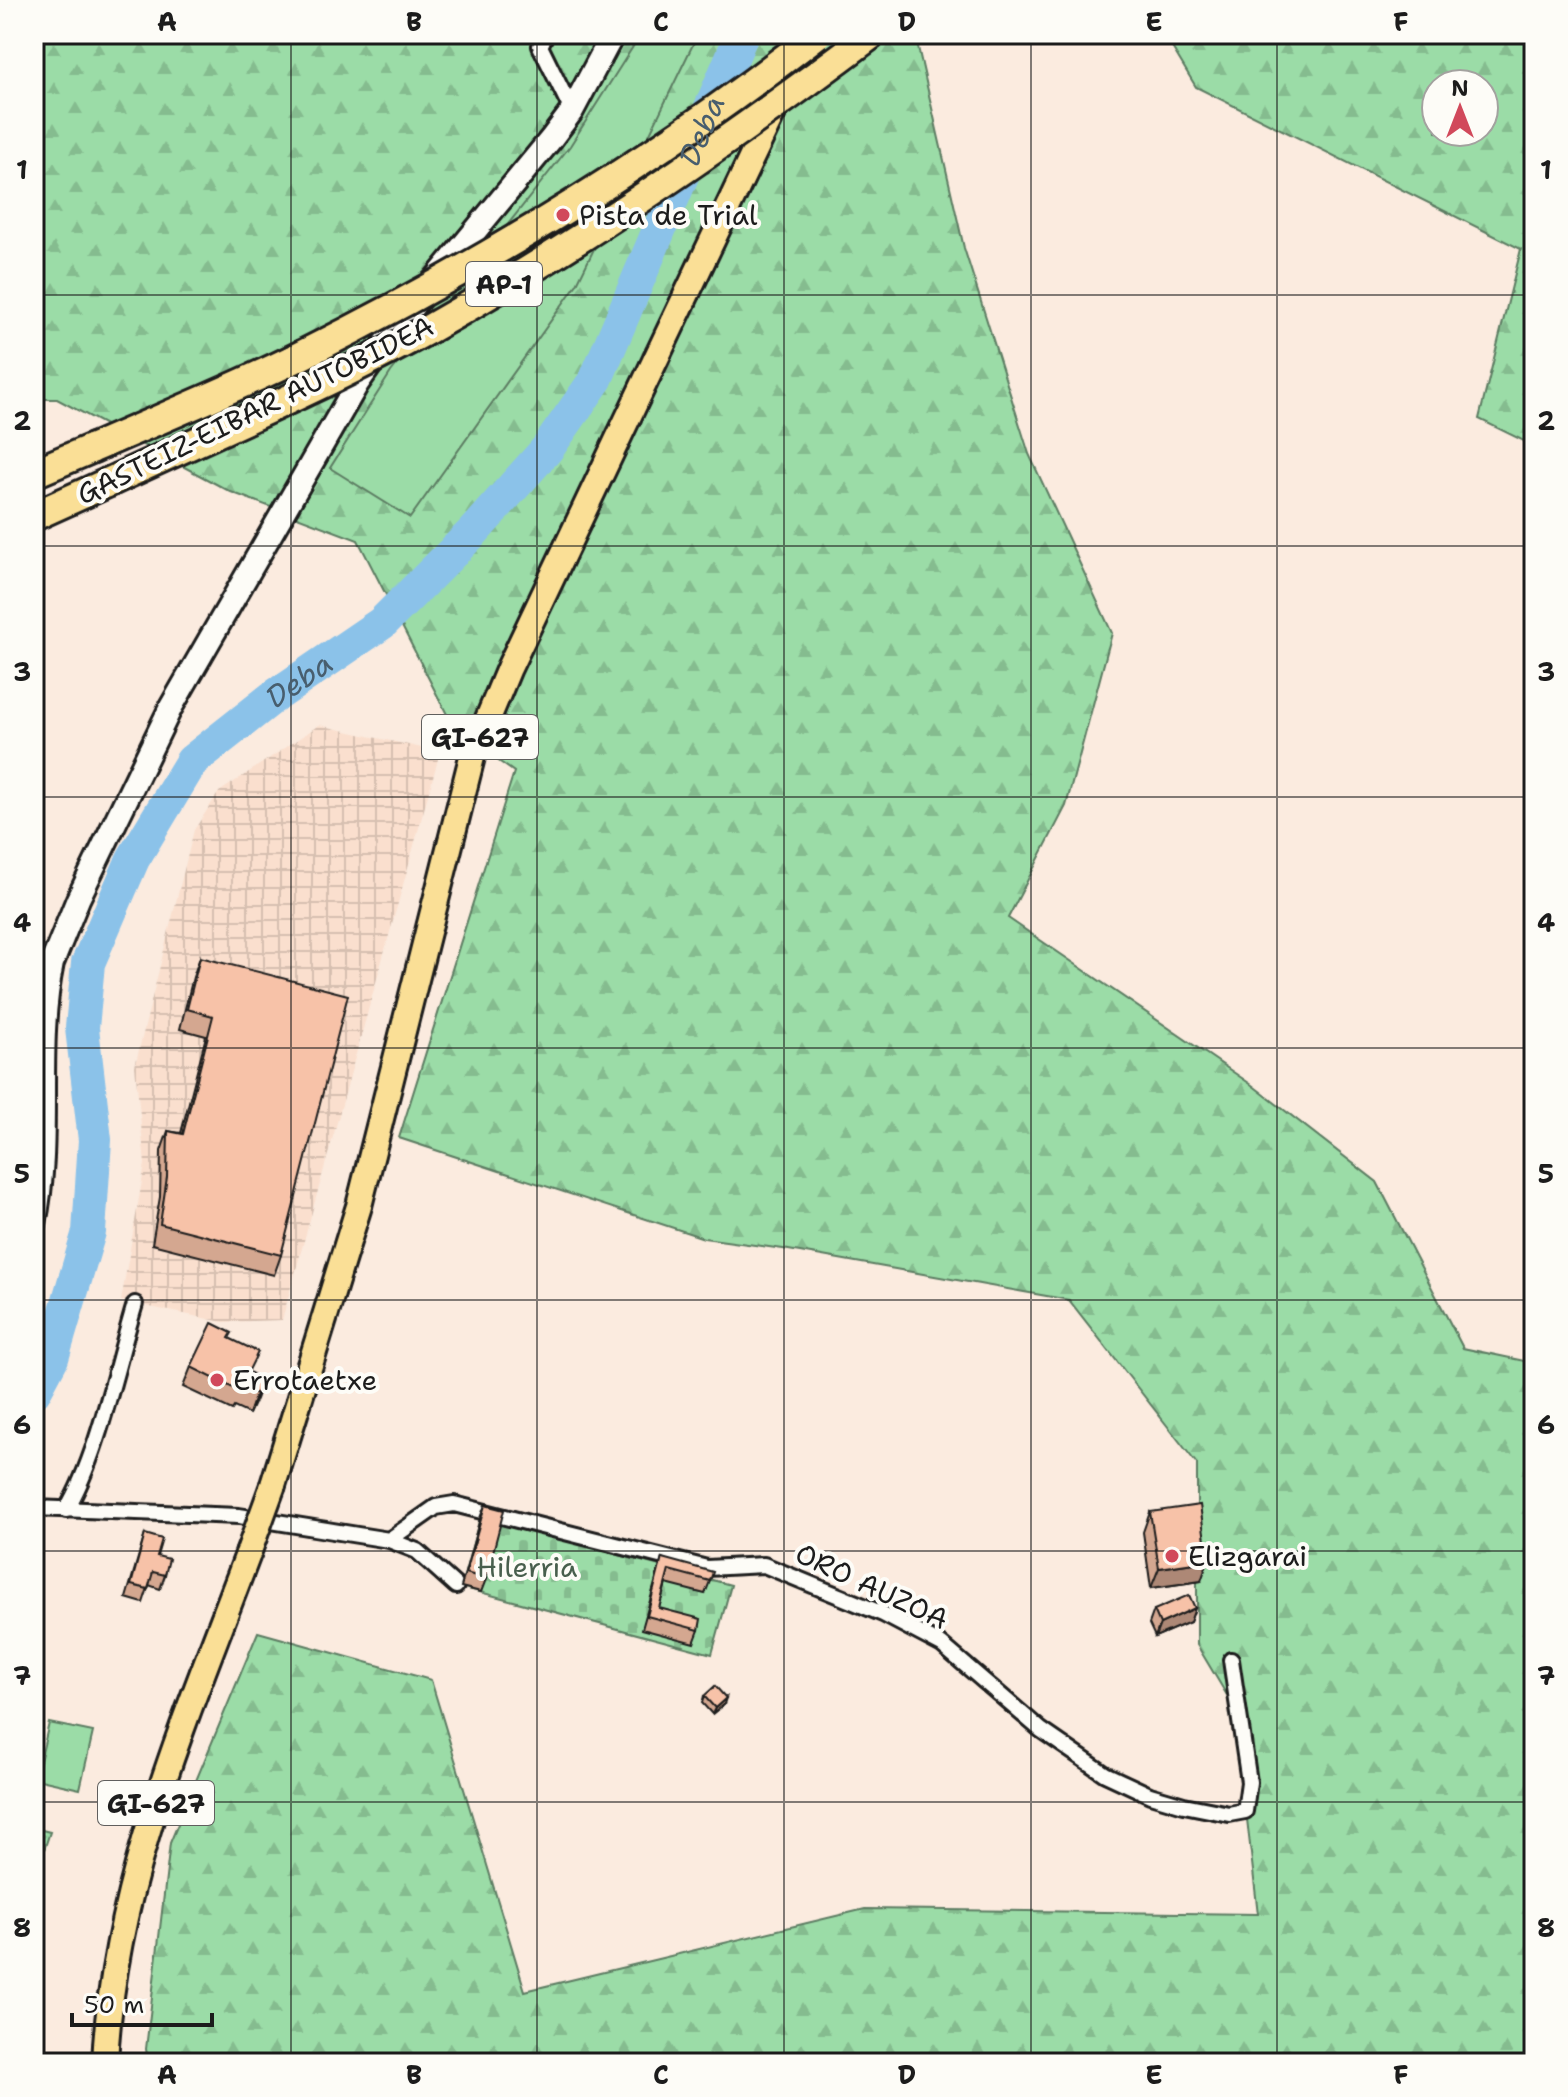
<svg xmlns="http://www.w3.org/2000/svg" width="1568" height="2097" font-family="'Shantell Sans',sans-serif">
<defs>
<pattern id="industrial-grid" width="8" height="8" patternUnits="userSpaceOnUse" patternTransform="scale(2)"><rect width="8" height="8" fill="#fadfce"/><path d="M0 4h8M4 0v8" fill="none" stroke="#d6bfb0"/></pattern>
<pattern id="forest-firs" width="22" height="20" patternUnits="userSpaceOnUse" patternTransform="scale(2)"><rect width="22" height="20" fill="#9bdca7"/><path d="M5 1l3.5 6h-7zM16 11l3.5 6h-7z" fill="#85bc8f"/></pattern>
<pattern id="cemetery-stones" width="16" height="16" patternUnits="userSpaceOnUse" patternTransform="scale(2)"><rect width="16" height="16" fill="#9bdca7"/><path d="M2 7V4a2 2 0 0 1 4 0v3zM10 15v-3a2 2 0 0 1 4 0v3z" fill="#85bc8f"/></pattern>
<pattern id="park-dots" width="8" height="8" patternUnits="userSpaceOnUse" patternTransform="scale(2)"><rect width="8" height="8" fill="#9bdca7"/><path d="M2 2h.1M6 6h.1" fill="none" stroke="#85bc8f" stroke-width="1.8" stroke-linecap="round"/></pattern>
</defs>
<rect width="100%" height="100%" fill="#fbebdf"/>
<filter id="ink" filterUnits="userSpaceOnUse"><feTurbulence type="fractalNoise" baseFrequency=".0125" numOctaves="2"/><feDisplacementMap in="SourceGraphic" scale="16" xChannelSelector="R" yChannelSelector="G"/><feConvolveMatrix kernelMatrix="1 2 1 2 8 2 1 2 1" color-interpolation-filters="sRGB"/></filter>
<g filter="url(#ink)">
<path fill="url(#industrial-grid)" d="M319,725L440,752L282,1320L223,1322L121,1301L145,1164L135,1066L194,830L219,792Z"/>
<g fill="url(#forest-firs)" stroke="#5c7c62" stroke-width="2" fill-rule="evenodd">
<path d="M34,34H915L964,248L1029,454L1112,633L1066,806L1008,918L1252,1085L1377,1182L1463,1348L1534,1363V2063H148L146,2049L170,1843L258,1632L431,1680L525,1991L865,1909L1258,1914L1234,1707L1197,1645V1464L1069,1300L783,1249L704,1238L399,1138L514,772L455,730L358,540L231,492L57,399H34Z"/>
<path d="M1164,34H1534V446L1479,419L1521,249L1196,87ZM1436,84H1484V132H1436Z"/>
</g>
<path fill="url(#cemetery-stones)" stroke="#5c7c62" stroke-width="2" d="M480,1518L731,1585L712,1654L461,1587Z"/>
<path fill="url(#park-dots)" stroke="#5c7c62" stroke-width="2" d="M34,1828L50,1832L34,1880Z"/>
<g fill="#9bdca7" stroke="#5c7c62" stroke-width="2">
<path d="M641,34H698L577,284L410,518L330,468L391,372L570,146Z"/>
<path d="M49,1723L93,1732L80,1789L36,1779Z"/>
</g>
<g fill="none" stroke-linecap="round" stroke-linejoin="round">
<path stroke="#8bc2e9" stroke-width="34" id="s1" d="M34,1392L52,1358L89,1232L95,1140L82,1028L88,963L133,859L192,761L272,698L382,623L473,532L547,449L596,379L742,34"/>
<defs>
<g id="street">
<path d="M546,34L540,46L572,111"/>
<path d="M34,1508L239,1516L389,1540L417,1551L456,1586"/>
<path d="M66,1510C98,1457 116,1366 135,1304"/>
<path d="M389,1540L436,1507L454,1504L707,1568L764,1565L883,1614L942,1645L1041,1730L1105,1774L1150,1795L1184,1805L1229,1814L1245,1811L1249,1782L1231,1660"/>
</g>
<path id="secondary" d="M34,1224C52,1138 34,1049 52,963L78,899L171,707L357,384L404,317L551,139L572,111L613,34"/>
<g id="primary">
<path d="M273,1485L359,1206L472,757L509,668L807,41"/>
<path d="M105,2063C113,1884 186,1719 248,1554"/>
</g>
<g id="highway">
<path d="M34,473L93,448"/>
<path d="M34,516L107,483"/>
</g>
</defs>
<use href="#street" stroke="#1c1c1c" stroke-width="20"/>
<use href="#secondary" stroke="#1c1c1c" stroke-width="28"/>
<use href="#primary" stroke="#1c1c1c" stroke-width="30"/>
<use href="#highway" stroke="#1c1c1c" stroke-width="34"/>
<use href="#street" stroke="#fdfcf7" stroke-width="14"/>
<use href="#secondary" stroke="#fdfcf7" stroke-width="22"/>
<use href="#primary" stroke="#fadf96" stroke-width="24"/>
<use href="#highway" stroke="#fadf96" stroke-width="28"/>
<defs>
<path id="primary-bridge" d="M248,1554L273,1485"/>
<g id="highway-bridge">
<path d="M93,448C161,418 232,390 298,357C481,266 656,160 817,34"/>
<path d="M107,483C214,433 325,386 429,329C584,242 730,141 872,34"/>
</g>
</defs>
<use href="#primary-bridge" stroke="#1c1c1c" stroke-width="30" stroke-linecap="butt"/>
<use href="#highway-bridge" stroke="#1c1c1c" stroke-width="34" stroke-linecap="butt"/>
<use href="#primary-bridge" stroke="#fadf96" stroke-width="24"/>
<use href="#highway-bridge" stroke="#fadf96" stroke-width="28"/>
</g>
<g fill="#d4a790" stroke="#1c1c1c" stroke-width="2">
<path d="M200,957L281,1255L274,1275L152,1244L160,1197L161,1151L168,1131L181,1133L206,1036L180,1029L193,977Z"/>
<path d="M230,1339L250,1373L263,1379L249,1414L234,1407L232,1410L183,1387L191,1367Z"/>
<path d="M485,1505L486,1579L481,1592L461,1587L480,1518Z"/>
<path d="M1150,1512L1201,1581L1151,1588L1143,1532Z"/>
<path d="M145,1534L157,1556L165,1575L160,1589L149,1585L143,1603L126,1598Z"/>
<path d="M662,1558L710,1581L705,1594L666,1584L659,1608L699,1630L694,1643L642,1629Z"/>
<path d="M1195,1608L1190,1622L1155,1637L1149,1624L1154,1610Z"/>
<path d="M704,1696L724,1704L712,1714L702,1703Z"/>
</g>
<g fill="#ad8876" stroke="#1c1c1c" stroke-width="2">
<path d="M263,1379L256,1399L249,1414L256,1394Z"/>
<path d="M1208,1561L1201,1581L1151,1588L1159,1568Z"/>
<path d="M1195,1608L1190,1622L1155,1637L1160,1624Z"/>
<path d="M726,1698L724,1704L712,1714L715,1708Z"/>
</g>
<g fill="#f7c2a8" stroke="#1c1c1c" stroke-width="2">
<path d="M200,957L348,995L281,1255L160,1224L167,1177L168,1131L183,1134L213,1016L187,1009Z"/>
<path d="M212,1323L232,1333L229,1338L258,1352L248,1372L263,1379L256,1394L241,1387L239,1391L191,1367Z"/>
<path d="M485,1505L504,1510L486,1579L466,1573Z"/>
<path d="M1200,1505L1208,1561L1159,1568L1150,1512Z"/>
<path d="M145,1534L162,1539L157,1556L169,1559L165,1575L153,1572L148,1589L131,1585Z"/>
<path d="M662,1558L713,1572L710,1581L669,1570L659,1608L701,1619L699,1630L647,1616Z"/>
<path d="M1189,1595L1195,1608L1160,1624L1154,1610Z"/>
<path d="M715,1686L726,1698L715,1708L704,1696Z"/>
</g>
</g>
<path fill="none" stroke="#1c1c1c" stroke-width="2" stroke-opacity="0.55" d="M291,34V2063M537,34V2063M784,34V2063M1031,34V2063M1277,34V2063M34,295H1534M34,546H1534M34,797H1534M34,1048H1534M34,1300H1534M34,1551H1534M34,1802H1534"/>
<g fill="#d1495b" stroke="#fdfcf7" stroke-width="3">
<circle cx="563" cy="215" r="8"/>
<circle cx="217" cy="1380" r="8"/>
<circle cx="1172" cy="1556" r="8"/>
</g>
<g text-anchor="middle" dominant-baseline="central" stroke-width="8" stroke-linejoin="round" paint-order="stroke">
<g fill="#fdfcf7" stroke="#605f5e" stroke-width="2">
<rect x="466" y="262" width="76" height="44" rx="6"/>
<rect x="422" y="715" width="116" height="44" rx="6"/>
<rect x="98" y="1781" width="116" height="44" rx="6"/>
</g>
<g font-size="26" font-weight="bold" fill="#1c1c1c">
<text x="504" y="284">AP-1</text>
<text x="480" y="737">GI-627</text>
<text x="156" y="1803">GI-627</text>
</g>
<g font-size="28" fill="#1c1c1c" stroke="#fdfcf7" text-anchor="start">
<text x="579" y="215">Pista de Trial</text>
<text x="233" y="1380">Errotaetxe</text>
<text x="1188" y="1556">Elizgarai</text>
</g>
<g font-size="28" fill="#1c1c1c" stroke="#fdfcf7">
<text transform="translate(255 410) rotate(-26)">GASTEIZ-EIBAR AUTOBIDEA</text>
<text transform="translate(872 1586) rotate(25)">ORO AUZOA</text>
</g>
<g font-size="28" fill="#485f4d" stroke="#fdfcf7">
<text x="527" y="1567">Hilerria</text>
</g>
<g font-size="30" font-style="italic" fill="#485e6e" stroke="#fdfcf7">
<text stroke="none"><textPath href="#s1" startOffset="1498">Deba</textPath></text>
<text stroke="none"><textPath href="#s1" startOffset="802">Deba</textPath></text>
</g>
</g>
<rect width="1568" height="2097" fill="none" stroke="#fdfcf7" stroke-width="88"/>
<g transform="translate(1460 108)"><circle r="38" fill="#fdfcf7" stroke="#a3a29f" stroke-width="2"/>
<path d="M0-6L14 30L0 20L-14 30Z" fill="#d1495b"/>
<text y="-12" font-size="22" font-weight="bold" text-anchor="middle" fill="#1c1c1c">N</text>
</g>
<path d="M72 2013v12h140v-12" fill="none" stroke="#1c1c1c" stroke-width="4"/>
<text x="84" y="2013" font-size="24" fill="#1c1c1c" stroke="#fdfcf7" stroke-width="6" paint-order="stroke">50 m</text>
<rect x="44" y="44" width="1480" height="2009" fill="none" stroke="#1c1c1c" stroke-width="3"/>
<g font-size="26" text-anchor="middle" font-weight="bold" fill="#1c1c1c">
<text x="167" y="31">A</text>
<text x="414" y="31">B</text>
<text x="661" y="31">C</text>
<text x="907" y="31">D</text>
<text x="1154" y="31">E</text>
<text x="1401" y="31">F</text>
<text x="22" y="179">1</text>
<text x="1546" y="179">1</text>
<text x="22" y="430">2</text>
<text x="1546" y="430">2</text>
<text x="22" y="681">3</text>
<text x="1546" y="681">3</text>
<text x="22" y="932">4</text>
<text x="1546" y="932">4</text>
<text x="22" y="1183">5</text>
<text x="1546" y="1183">5</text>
<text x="22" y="1434">6</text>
<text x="1546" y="1434">6</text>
<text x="22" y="1685">7</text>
<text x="1546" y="1685">7</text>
<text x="22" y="1937">8</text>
<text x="1546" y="1937">8</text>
<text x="167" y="2084">A</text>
<text x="414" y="2084">B</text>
<text x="661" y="2084">C</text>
<text x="907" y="2084">D</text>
<text x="1154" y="2084">E</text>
<text x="1401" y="2084">F</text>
</g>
</svg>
